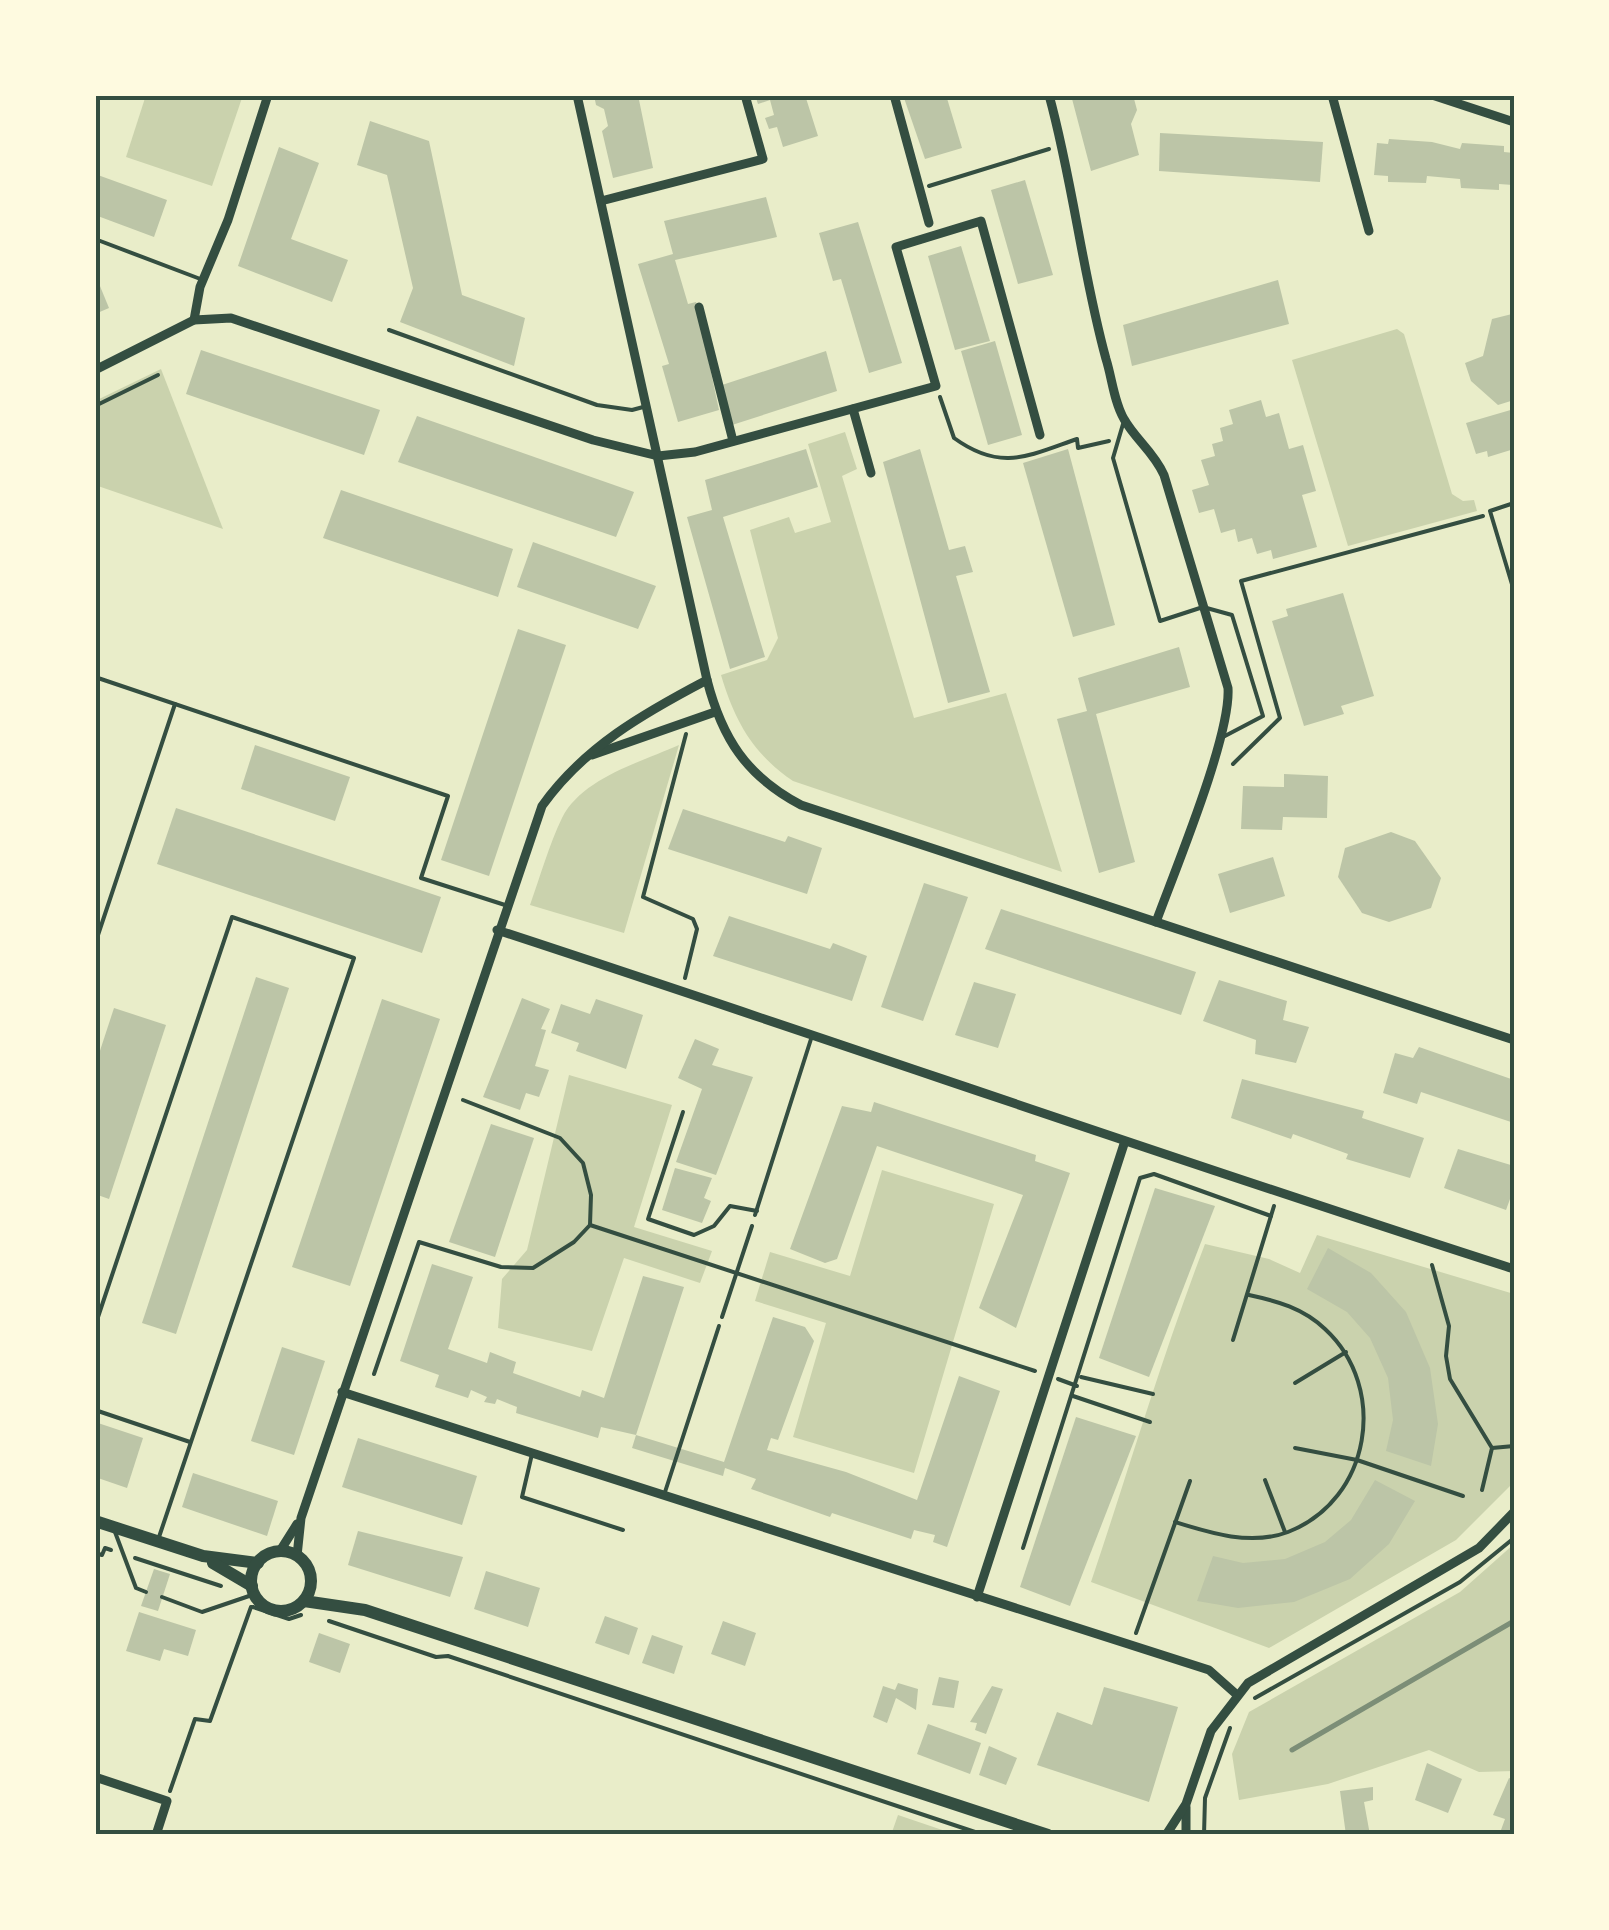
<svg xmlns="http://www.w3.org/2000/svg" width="1609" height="1930" font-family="Barlow,sans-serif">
<rect width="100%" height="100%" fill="#e9edc9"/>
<g fill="#cad2ad">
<path d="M146,95H243L212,186L126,157Z"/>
<path d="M1397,329L1404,334L1452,494L1463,501L1474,500L1477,511L1348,546L1292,360Z"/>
<path d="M161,369L223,529L95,485V401Z"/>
<path d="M845,432L857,469L842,476L914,718L1006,693L1062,872L793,781C752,753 735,721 721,675L767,660L778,638L750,530L789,517L795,533L831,522L808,444Z"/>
<path d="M679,745L624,933L530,905C540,877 549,845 562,818C582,778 641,762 679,745Z"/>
<path d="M569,1075L672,1105L634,1227L712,1251L700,1283L624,1258L592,1351L498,1328L502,1279L527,1250Z"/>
<path d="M882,1170L994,1204L914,1473L793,1437L826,1323L755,1301L770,1252L850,1276Z"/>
<path d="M1317,1235L1514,1294V1482L1456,1540L1269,1648L1091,1582C1129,1469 1162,1356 1205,1244L1269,1259L1300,1273Z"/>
<path d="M1514,1544V1771L1479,1772L1429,1750L1328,1784L1239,1800L1232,1754L1249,1712L1460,1592Z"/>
<path d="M898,1815L957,1835H891Z"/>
</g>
<g fill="#bcc5a7">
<path d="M594,95H638L653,168L613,178L602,131L608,126L604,109L596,105Z"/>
<path d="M764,95H805L818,136L783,147L777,127L769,129L765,118L774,115L770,100L758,104L756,98Z"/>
<path d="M903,95H946L962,148L925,159Z"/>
<path d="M1071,95H1133L1137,110L1131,124L1139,155L1091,171Z"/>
<path d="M370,121L429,141L462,295L525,318L514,366L400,322L413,288L387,175L357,165Z"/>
<path d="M1160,133L1323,142L1320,182L1159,171Z"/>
<path d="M1389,139L1432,142L1460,149L1462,143L1504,146V152L1514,153L1513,185L1499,184V190L1461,188L1460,179L1427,176L1426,183L1388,182V176L1374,175L1377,143L1388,144Z"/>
<path d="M279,147L319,163L291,239L348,260L332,302L238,266Z"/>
<path d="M95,174L167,200L154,237L95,215Z"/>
<path d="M1025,180L1053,275L1018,284L991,190Z"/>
<path d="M766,197L777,237L675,260L688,304L696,302L719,410L678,422L662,366L669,364L638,264L673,254L664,221Z"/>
<path d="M858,222L902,363L869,373L841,279L833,281L819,233Z"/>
<path d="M961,246L990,341L955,350L928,256Z"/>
<path d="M95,274L109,308L95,314Z"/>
<path d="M1278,280L1289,324L1132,366L1123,325Z"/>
<path d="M1512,314L1514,400L1498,405L1471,381L1465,363L1483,356L1492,319Z"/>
<path d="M995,341L1022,435L988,445L961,351Z"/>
<path d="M201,350L380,410L364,455L186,394Z"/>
<path d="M826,351L837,391L732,425L722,385Z"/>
<path d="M1261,400L1266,417L1279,413L1289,449L1303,445L1316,491L1302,495L1317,547L1273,559L1271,550L1257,554L1252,538L1238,542L1235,529L1221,533L1214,509L1199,513L1192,490L1209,485L1201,460L1215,456L1212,444L1223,441L1220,428L1233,424L1229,410Z"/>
<path d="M1514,409V449L1488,457L1487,451L1476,454L1466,423Z"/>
<path d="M417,416L634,492L616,537L398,462Z"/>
<path d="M806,449L818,487L723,517L765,657L730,669L687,517L712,510L705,480Z"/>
<path d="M920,449L949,550L965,546L973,572L956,576L990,692L948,703L883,462Z"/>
<path d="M1068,449L1115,625L1073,637L1023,463Z"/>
<path d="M341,490L513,549L498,597L323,538Z"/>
<path d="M533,542L656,586L638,629L517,587Z"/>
<path d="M1343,593L1374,696L1341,706L1344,714L1304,726L1272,621L1288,616L1286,609Z"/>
<path d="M518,629L566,645L489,876L441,860Z"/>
<path d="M1179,647L1190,687L1096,714L1135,862L1099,873L1057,719L1087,711L1078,678Z"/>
<path d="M255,745L350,777L335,821L241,789Z"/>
<path d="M1284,774L1328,776L1327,818L1283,817L1282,830L1241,829L1243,786L1284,787Z"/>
<path d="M176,808L441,897L422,953L157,864Z"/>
<path d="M683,809L785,842L788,836L822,848L807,894L668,849Z"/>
<path d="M1391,832L1415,841L1441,878L1431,908L1389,922L1362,913L1338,877L1345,848Z"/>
<path d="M1273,857L1285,896L1230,913L1218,874Z"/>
<path d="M924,883L968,897L923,1021L881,1007Z"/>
<path d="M1001,909L1196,972L1181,1015L985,949Z"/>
<path d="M729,916L830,949L833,943L867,956L852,1001L713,956Z"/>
<path d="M256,977L289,988L176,1334L142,1323Z"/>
<path d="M1219,980L1287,1001L1283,1020L1309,1027L1296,1063L1255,1054L1256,1040L1203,1021Z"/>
<path d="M974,982L1016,994L998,1048L955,1035Z"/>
<path d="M522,998L550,1009L541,1029L546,1030L535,1066L549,1070L539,1097L526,1093L520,1110L483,1097Z"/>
<path d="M382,999L440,1019L350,1286L292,1267Z"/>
<path d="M596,999L643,1015L626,1069L576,1051L579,1043L551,1033L561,1004L590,1014Z"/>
<path d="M114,1008L166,1025L109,1199L95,1194V1066Z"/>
<path d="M695,1039L719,1049L712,1065L753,1077L716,1175L676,1162L702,1089L678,1078Z"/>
<path d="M1419,1047L1514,1080V1123L1421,1092L1417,1104L1383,1093L1395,1053L1413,1058Z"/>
<path d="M1242,1079L1364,1111L1362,1118L1424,1138L1410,1178L1346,1159L1348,1154L1293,1134L1291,1139L1231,1118Z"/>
<path d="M874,1102L1036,1155L1035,1161L1070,1173L1016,1328L979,1308L1023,1195L877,1146L837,1259L825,1263L790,1249L842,1106L871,1112Z"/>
<path d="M491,1124L534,1138L495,1257L449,1242Z"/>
<path d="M1458,1149L1514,1166V1188L1506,1210L1444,1188Z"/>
<path d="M675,1168L712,1178L704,1198L711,1201L702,1223L662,1210Z"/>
<path d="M1155,1188L1215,1206L1149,1377L1099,1358Z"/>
<path d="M1328,1248L1371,1273L1406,1312L1430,1368L1438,1424L1431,1466L1386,1451L1393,1420L1388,1378L1370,1338L1347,1312L1307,1289Z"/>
<path d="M432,1264L473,1277L448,1349L487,1363L490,1352L516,1362L513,1373L580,1397L582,1390L604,1398L643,1276L684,1287L636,1435L601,1427L598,1438L516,1413L517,1407L497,1399L495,1404L484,1402L487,1397L471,1390L468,1398L435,1387L439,1375L400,1361Z"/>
<path d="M773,1317L805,1327L814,1341L778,1440L771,1438L767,1450L846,1472L917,1500L959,1376L1000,1391L947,1547L933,1542L935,1535L914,1530L911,1539L832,1513L830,1517L751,1489L756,1479L725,1468L723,1476L632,1448L636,1435L724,1462Z"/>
<path d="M282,1347L325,1361L294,1455L251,1441Z"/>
<path d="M1076,1417L1136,1436L1070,1606L1020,1587Z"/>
<path d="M95,1422L143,1438L127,1488L95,1477Z"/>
<path d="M358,1438L477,1476L462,1525L342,1487Z"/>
<path d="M193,1473L278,1501L267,1536L182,1507Z"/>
<path d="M1375,1480L1415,1501L1389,1544L1350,1579L1294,1602L1238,1608L1197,1601L1213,1556L1243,1563L1285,1559L1325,1542L1351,1520Z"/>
<path d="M358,1531L463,1557L450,1597L348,1565Z"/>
<path d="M154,1569L170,1574L158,1611L141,1606Z"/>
<path d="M486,1571L540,1588L528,1627L474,1609Z"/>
<path d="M139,1612L196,1630L188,1656L164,1649L160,1661L126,1651Z"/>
<path d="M605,1616L638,1628L629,1655L595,1643Z"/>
<path d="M723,1621L756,1633L745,1666L711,1654Z"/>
<path d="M319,1633L350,1644L340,1673L309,1662Z"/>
<path d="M652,1635L683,1646L674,1674L642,1663Z"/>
<path d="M939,1677L959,1681L954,1708L932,1705Z"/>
<path d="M898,1683L918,1689L916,1710L896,1698L887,1723L873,1717L883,1686L895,1690Z"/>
<path d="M992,1686L1003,1689L986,1734L975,1730L977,1723L970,1722Z"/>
<path d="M1104,1687L1178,1707L1149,1802L1037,1765L1057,1712L1092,1725Z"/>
<path d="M928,1724L981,1743L970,1774L917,1754Z"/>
<path d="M989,1746L1017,1758L1006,1785L979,1775Z"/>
<path d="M1427,1763L1462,1779L1448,1813L1415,1800Z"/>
<path d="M1509,1778L1514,1780V1835L1501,1830L1505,1819L1493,1815Z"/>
<path d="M1373,1787V1800L1364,1802L1370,1835H1346L1340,1791Z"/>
</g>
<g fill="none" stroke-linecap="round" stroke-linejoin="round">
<g stroke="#344e41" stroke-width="4">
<path d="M929,186L1049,149"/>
<path d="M940,397L954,438C1001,472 1028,456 1077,439L1078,448L1109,441"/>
<path d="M95,406L158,375"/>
<path d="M1233,764L1280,718L1241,581L1483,516"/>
<path d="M685,978L697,929L693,919L643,897L686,734"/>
<path d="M590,1225L1035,1371"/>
<path d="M1432,1265L1449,1326L1446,1356L1450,1379L1492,1448L1482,1490"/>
<path d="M722,1317L752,1226"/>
<path d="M1233,1340L1274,1206"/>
<path d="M374,1374L419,1242L501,1267L533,1268L574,1242L590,1225L591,1195L583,1163L560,1138L463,1100"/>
<path d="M1081,1377L1153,1394"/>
<path d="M1058,1379L1077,1386"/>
<path d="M1295,1383L1346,1352"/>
<path d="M1073,1396L1150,1422"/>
<path d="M1295,1448L1357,1460L1463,1496"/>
<path d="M1492,1448L1514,1446"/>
<path d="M1265,1480L1285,1532"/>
<path d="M1175,1522C1210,1533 1251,1546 1288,1532C1371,1500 1389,1388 1325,1329C1303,1308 1277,1301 1249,1295"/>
<path d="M1023,1548L1140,1178L1154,1174L1271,1216"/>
<path d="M95,1553L102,1555L105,1548L111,1550"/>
<path d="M135,1558L221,1586"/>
<path d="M253,1607L289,1619L301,1615"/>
<path d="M329,1621L436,1657L448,1656L984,1835"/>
<path d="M1136,1633L1190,1481"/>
<path d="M1255,1698L1460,1582L1514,1538"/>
<path d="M170,1791L195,1719L210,1721L251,1607"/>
<path d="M1204,1835L1205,1798L1230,1728"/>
</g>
<g stroke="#344e41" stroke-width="4">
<path d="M95,239L203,280"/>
<path d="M389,330L597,405L632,410L647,406"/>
<path d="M1123,424L1113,458L1160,621L1203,607L1232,615L1263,716L1223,737"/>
<path d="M1514,503L1490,511L1514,591"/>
<path d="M95,677L448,796L421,878L505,905"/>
<path d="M95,944L175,704"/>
<path d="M683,1112L648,1219L694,1235L714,1226L730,1206L757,1211"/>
<path d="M755,1215L811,1039"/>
<path d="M95,1326L232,917L354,958L159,1537"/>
<path d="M95,1410L190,1442"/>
<path d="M532,1454L522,1497L623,1530"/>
<path d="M665,1492L719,1326"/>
<path d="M115,1532L136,1588L146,1592"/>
<path d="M162,1597L202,1612L255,1594"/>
</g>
<g stroke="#344e41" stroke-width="9">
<path d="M577,95L707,680C722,738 746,776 801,805L1514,1040"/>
<path d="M894,95L929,223"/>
<path d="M1049,95C1073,182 1082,272 1106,359C1112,378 1114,402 1124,419C1135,439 1154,452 1164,475L1228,688C1231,736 1175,870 1156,922"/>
<path d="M1332,95L1369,231"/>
<path d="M1432,95L1514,122"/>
<path d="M601,201L763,159L745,95"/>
<path d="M699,307L733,441"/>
<path d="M194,320L200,287L228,220L268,95"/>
<path d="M95,370L194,320L231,318L593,440L658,456L695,452L936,386L896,247L981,221L1040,435"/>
<path d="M853,409L871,473"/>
<path d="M592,755L715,712"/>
<path d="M497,930C836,1041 1174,1160 1514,1269"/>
<path d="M342,1392L1209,1670L1236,1694"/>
<path d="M280,1551L297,1524"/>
<path d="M297,1556L301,1518L542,806C584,747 644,713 707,680"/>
<path d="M977,1597L1124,1144"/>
<path d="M95,1777L167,1801L156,1835"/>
<path d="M1186,1807V1835"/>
<path d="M1166,1835L1186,1804L1211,1731L1248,1683L1479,1548L1514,1512"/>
</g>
<g stroke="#344e41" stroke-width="12">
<path d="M95,1521L203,1556L258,1563"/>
<circle cx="281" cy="1581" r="30"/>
<path d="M213,1563L252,1586"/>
<path d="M304,1601L365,1610L1048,1835"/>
</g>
<path stroke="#7c8e77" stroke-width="5" d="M1292,1750L1514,1621"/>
</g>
<rect width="1609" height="1930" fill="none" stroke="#fefae0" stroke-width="195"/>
<rect x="98" y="98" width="1414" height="1734" fill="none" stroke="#344e41" stroke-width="4"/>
</svg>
